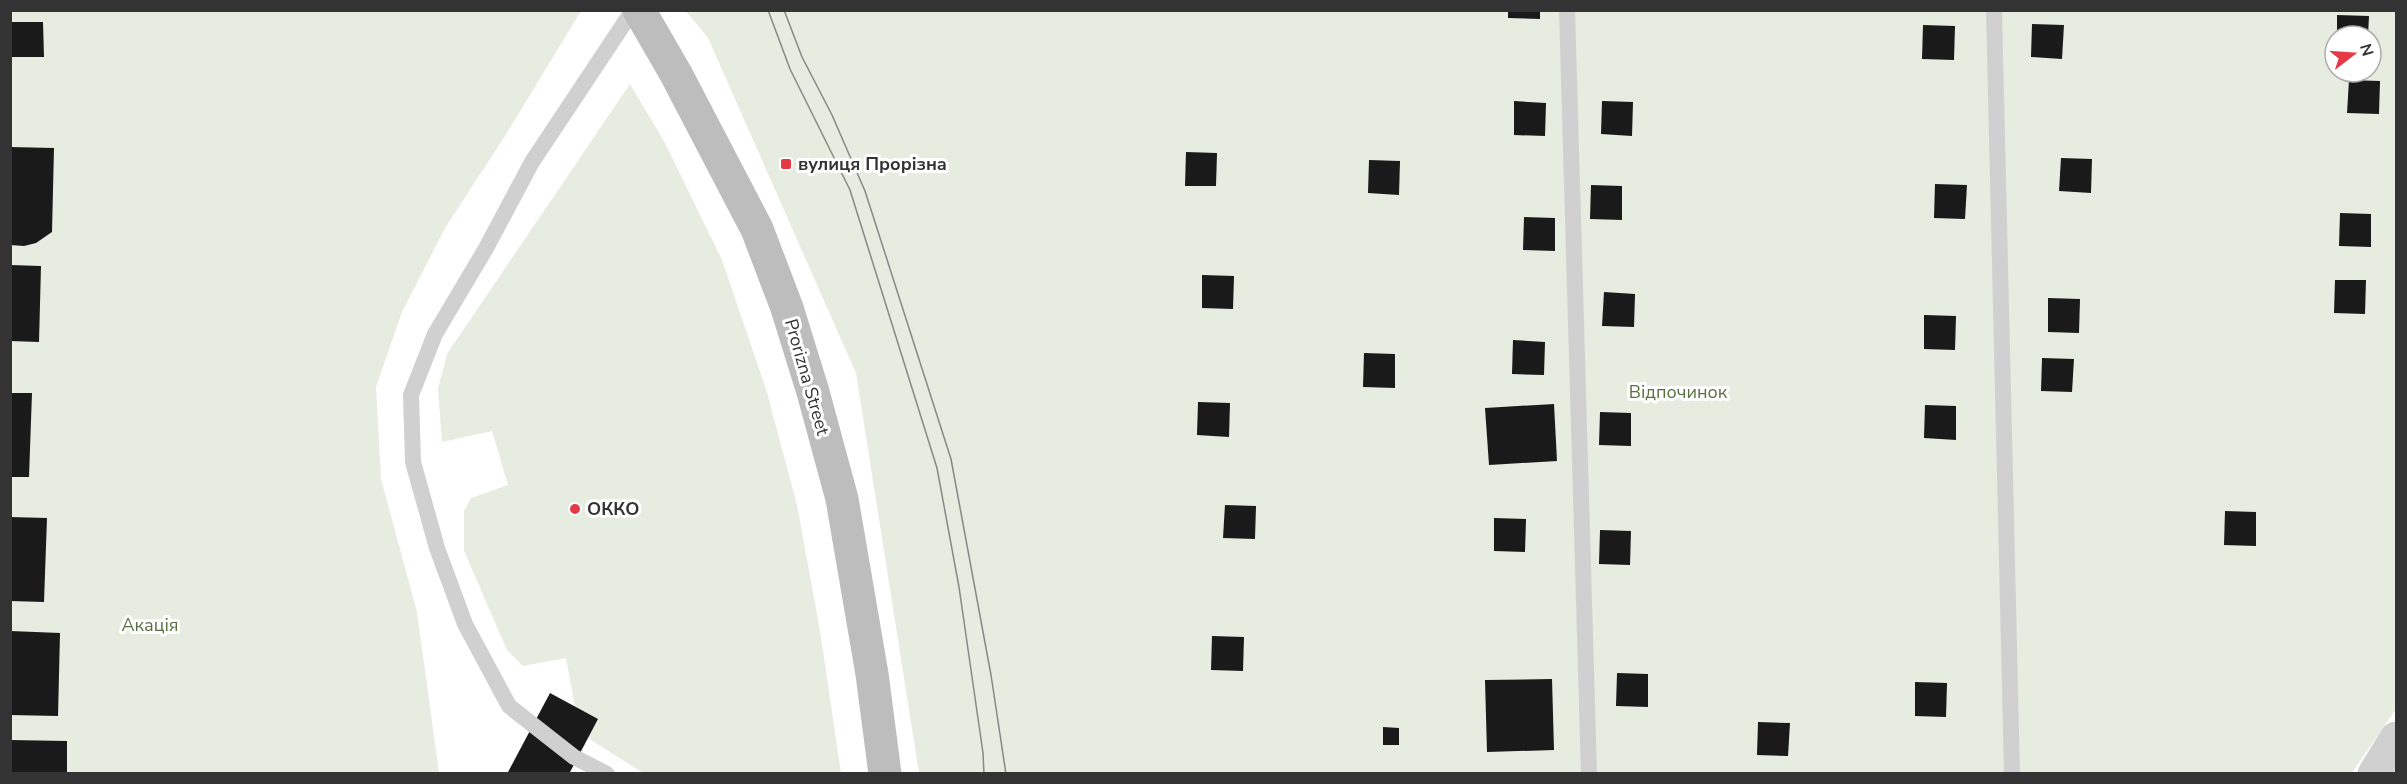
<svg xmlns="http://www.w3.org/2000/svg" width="2407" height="784" font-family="'Nunito Sans',sans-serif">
<rect width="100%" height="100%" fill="#fff"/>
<g fill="#e6ecdf" fill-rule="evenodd">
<path d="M10,11H581L505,136L445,228L402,312L376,387L381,479L417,612L439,773H11Z"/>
<path d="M686,11H2396V709L2351,774L919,773L856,373L708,38ZM2335,36H2371V72H2335Z"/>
<path d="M630,84L665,143L722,260L766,389L797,505L820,631L841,773H643L588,738L575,707L566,658L523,666L507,650L464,551V511L471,498L508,485L492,431L442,442L438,389L447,354Z"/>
</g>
<g fill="#1a1a1a">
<path d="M1508,10H1540V19L1508,18Z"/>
<path d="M2337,15L2369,16L2368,36H2337Z"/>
<path d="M10,22H43L44,57H10Z"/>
<path d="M2032,24L2064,25L2062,59L2031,57Z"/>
<path d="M1923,25L1955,26L1954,60L1922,59Z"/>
<path d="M2349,80L2380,81L2379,114L2347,113Z"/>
<path d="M1514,101L1546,103L1545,136L1514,135Z"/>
<path d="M1602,101L1633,102L1632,136L1601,134Z"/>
<path d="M10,147L54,148L52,232L36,243L24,246L10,245Z"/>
<path d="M1186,152L1217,153L1216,186H1185Z"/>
<path d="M2061,158L2092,159L2091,193L2059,191Z"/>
<path d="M1369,160L1400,161L1399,195L1368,193Z"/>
<path d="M1935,184L1967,185L1965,219L1934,218Z"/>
<path d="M1591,185L1622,186V220L1590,219Z"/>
<path d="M2340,213L2371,214V247L2339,246Z"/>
<path d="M1524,217L1555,218V251L1523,250Z"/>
<path d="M10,265L41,266L39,342L10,341Z"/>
<path d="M1202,275L1234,276L1233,309L1202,308Z"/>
<path d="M2335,280H2366L2365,314L2334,313Z"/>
<path d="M1604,292L1635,294L1634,327L1602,326Z"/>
<path d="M2048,298L2080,299L2079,333L2048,332Z"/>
<path d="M1924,315L1956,316L1955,350L1924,349Z"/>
<path d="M1513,340L1545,342L1544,375L1512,374Z"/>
<path d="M1364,353L1395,354V388L1363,387Z"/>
<path d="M2042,358L2074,359L2072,392L2041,391Z"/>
<path d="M10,393H32L29,477H10Z"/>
<path d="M1198,402L1230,403L1229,437L1197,435Z"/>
<path d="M1554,404L1557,461L1489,465L1485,408Z"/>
<path d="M1925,405L1956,406V440L1924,438Z"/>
<path d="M1600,412L1631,413V446L1599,445Z"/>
<path d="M1225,505L1256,506L1255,539L1223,538Z"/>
<path d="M2225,511L2256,512V546L2224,545Z"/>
<path d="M10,517L47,518L44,602L10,601Z"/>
<path d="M1494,518L1526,519L1525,552L1494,551Z"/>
<path d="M1600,530L1631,531L1630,565L1599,564Z"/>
<path d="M10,631L60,633L58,716L10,715Z"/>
<path d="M1212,636L1244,637L1243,671L1211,670Z"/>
<path d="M1617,673L1648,674V707L1616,706Z"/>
<path d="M1552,679L1554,750L1487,752L1485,680Z"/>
<path d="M1915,682L1947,683L1946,717L1915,716Z"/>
<path d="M550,693L598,719L569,774H507Z"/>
<path d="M1758,722L1790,723L1788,756L1757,755Z"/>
<path d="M1383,727L1399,728V745H1383Z"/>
<path d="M10,740L67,741V774H10Z"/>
</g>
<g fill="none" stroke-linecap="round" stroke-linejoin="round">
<g stroke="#d0d0d0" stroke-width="16">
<path d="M1567,10L1589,774"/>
<path d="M1994,10L2012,774"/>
<path d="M607,774L574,757L509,706L465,624L437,548L413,462L411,395L435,334L485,250L532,162L633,10"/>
</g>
<path stroke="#d0d0d0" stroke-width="33" d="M2374,774L2396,738"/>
<path stroke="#bdbdbd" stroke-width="33" d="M639,10L676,74L757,229L787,308L813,392L842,499L872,674L885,774"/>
<g stroke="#888" stroke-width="1.5">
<path d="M768,10L790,69L850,190L937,468L959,587L983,753L984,774"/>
<path d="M784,10L802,57L832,115L865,191L951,459L991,675L1006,774"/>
</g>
</g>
<g fill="#e63946" stroke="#fff" stroke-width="2">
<rect x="780" y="158" width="12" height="12" rx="3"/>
<circle cx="575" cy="509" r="6"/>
</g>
<g text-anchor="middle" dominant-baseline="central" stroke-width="6" stroke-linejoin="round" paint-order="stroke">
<g font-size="18" font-weight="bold" fill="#333" stroke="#fff" text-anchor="start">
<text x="798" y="164">вулиця Прорізна</text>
<text x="587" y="509">ОККО</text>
</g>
<g font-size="18" fill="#333" stroke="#fff">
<text transform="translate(807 377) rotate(74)">Prorizna Street</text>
</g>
<g font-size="18" fill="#56703f" stroke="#fff">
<text x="1678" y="392">Відпочинок</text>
<text x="150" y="625">Акація</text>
</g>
</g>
<rect width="2407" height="784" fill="none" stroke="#333333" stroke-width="24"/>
<g transform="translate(2353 54) rotate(73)"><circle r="28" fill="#ffffff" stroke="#adadad" stroke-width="1.5"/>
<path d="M0-4.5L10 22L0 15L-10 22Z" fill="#e63946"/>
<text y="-9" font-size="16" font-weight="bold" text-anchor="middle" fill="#333333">N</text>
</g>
</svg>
